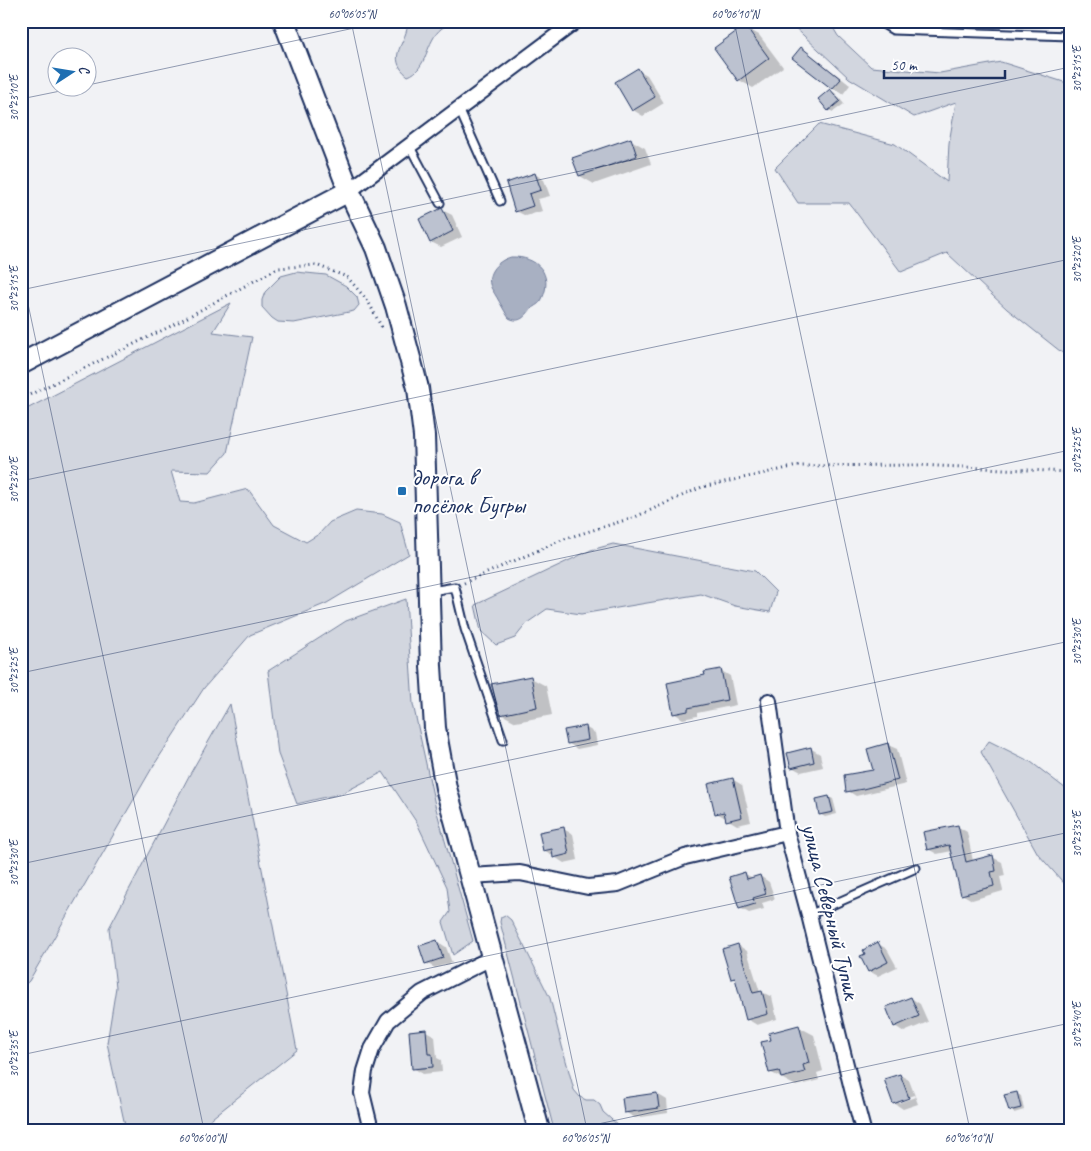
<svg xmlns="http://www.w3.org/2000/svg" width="1091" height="1151" font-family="Caveat,sans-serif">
<rect width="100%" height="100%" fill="#f1f2f5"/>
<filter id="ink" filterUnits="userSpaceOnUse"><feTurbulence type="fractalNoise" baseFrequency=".02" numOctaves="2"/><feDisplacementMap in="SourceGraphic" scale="10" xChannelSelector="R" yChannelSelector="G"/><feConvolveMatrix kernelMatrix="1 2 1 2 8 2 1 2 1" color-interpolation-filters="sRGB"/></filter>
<g filter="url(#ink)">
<g fill="#d2d6df" stroke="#76829e">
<path d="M408,21H460C454,23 447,24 442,28C425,41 428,69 408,76C384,57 408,43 408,21Z"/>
<path d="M788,21H829L838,36L871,67L940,73L1001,62L1070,84V359L1007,309L947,253L901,272L849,203H798L775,168L819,124L895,144L947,182L949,143L956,102L914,117L849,78Z"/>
<path d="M296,272L326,275L346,286L357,297L359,305L354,311L294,323L278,322L272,318L262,307V300L265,292L281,276Z"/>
<path d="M231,303L213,332L252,337L227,453L210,472L171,471L180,502L194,503L248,489L274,525L306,542L319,534L330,522L356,511L382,514L400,522L409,554L327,603L250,635L204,688L152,768L29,981L21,988V412Z"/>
<path d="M613,544L755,571L776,592L770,612L735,606L701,594L581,614L547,609L527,623L515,638L496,645L481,631L475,605L591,550Z"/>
<path d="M406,599L413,704L435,805L473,941L453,955L443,922L450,912L447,887L417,823L383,772L343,793L297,804L278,754L268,671L346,621Z"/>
<path d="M230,704L297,1050L197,1130H126L107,1043L116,987L109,928L190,774Z"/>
<path d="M989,741L1031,762L1070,792V890L1038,854L981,752Z"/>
<path d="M505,915L511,920L550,998L562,1046L574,1090L580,1097L586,1100H594L600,1105L603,1112L620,1127V1130H554L500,922L501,917Z"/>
</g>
<path fill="#a8b0c2" stroke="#707c9a" d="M511,257C537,256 554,274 542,299C539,305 535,305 531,309C525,316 520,324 509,318C507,316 497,297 493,291C483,276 496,261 511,257Z"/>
<g fill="#0003" fill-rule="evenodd">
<path d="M745,27L759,35L783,67L753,88L739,80Z"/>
<path d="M801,49L810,54L850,85L843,94L833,88L794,58Z"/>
<path d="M638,70L647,75L664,103L643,116L633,110Z"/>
<path d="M831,91L835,93L844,104L833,112L829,110Z"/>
<path d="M631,140L645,148L651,164L594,184L580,176Z"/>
<path d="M535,174L544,180L550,196L538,199L542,211L526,216L516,211Z"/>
<path d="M442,210L452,215L462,237L441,247L431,242Z"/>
<path d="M720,670L730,676L736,705L697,713V716L683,719L674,713L706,676Z"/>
<path d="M531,678L546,686L552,715L516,722L501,714Z"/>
<path d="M585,727L595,733L597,745L577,749L568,743Z"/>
<path d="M888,745L897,749L906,784L856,796L848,791L875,771Z"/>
<path d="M810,748L820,754L823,767L801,772L792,767Z"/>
<path d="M732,779L742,785L751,822L737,825L717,813Z"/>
<path d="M829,797L833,799L837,814L825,817L820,814Z"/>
<path d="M957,826L967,832L973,861L992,857L1002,862L1005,876L1000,877L1003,891L972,900L962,894L952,851L937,854L928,849Z"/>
<path d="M563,829L573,834L578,860L564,863L544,850Z"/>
<path d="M745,874L753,878L760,876L769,882L775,899L762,903L764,909L749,913L740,908Z"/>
<path d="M436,941L446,947L452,963L435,968L426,963Z"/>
<path d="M878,944L887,949L897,967L878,976L869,971L867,954Z"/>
<path d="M738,945L747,951L760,992H762L772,997L777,1019L757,1025L747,1019L737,980L732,978Z"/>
<path d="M911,998L920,1004L928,1022L904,1032L895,1026Z"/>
<path d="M799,1027L814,1035L823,1071L817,1073L819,1080L796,1086L770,1072L772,1041Z"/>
<path d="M426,1031L435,1036L437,1058L441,1060L442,1072L423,1074L413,1068Z"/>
<path d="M900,1075L909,1080L918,1104L903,1109L894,1103ZM914,1095L915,1097L899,1103V1100Z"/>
<path d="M1016,1093L1021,1096L1024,1110L1014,1113L1010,1110Z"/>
<path d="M657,1094L667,1100L668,1113L635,1118L625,1112Z"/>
</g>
<g fill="#bcc2d0" stroke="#1b2f5e">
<path d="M745,25L769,58L738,81L714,48Z"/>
<path d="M801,47L841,79L832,89L792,58Z"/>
<path d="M638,68L655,97L632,111L615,82Z"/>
<path d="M830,89L840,101L828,111L818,99Z"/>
<path d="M631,138L637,156L579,176L572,158Z"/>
<path d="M535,173L541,190L529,194L533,206L515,212L506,183Z"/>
<path d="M442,208L453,231L430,243L419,219Z"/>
<path d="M721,669L727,700L688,708V711L673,714L667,683L705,675L704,672Z"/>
<path d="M531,676L537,707L500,715L491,684Z"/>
<path d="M586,726L588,740L567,744L564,730Z"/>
<path d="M888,743L898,780L863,789L846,792L844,775L873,770L867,749Z"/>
<path d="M811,747L814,762L791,768L787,753Z"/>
<path d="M733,778L742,817L726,821L724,812L715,814L708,784Z"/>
<path d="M829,796L833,812L819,815L816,799Z"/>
<path d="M958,825L966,862L993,855L996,871L991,872L994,886L961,895L949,845L927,850L923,832Z"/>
<path d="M564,827L569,854L553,858L552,849L543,851L539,832Z"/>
<path d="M745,872L747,879L760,875L766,894L753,898L755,904L739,909L729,877Z"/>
<path d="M437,940L443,958L425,964L419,946Z"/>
<path d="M878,942L888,962L868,972L860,956L865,954L863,950Z"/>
<path d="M738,944L753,993L762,991L768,1014L746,1020L735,978L731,979L722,949Z"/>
<path d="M911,997L919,1016L894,1027L886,1007Z"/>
<path d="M799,1025L809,1063L803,1065L805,1072L781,1078L779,1071L769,1073L761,1042L771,1040L769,1033Z"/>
<path d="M426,1029L428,1054H432L433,1067L412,1069L409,1031Z"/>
<path d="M900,1074L909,1098L893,1104L884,1079Z"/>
<path d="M1017,1092L1021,1108L1009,1111L1004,1095Z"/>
<path d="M657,1093L659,1108L624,1113L622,1098Z"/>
</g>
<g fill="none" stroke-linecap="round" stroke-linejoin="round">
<defs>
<g id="lane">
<path d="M878,21L893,30L1070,36"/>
<path d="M459,109L500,201"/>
<path d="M410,147L440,203"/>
<path d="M431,591L455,587L465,629L503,740"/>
<path d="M809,915L916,868"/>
</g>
<g id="street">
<path d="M349,191L576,21"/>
<path d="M769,701L787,833L809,915L852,1089L863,1130"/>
<path d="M470,876L520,873L588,887L618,884L685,857L787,833"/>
<path d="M371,1130L362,1093L365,1071L372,1049L388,1021L422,993L491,958"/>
</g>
<g id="secondary">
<path d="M284,21L349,191L376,248L396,306L418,388L424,436L431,666L435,728L446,788L455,820L539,1130"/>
<path d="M21,364L349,191"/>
</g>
</defs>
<use href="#lane" stroke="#1b2f5e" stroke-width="11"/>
<use href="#street" stroke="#1b2f5e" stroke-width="18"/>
<use href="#secondary" stroke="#1b2f5e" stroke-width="24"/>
<g stroke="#1b2f5e" stroke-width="3" stroke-dasharray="1 4" stroke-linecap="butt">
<path d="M21,399L171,326L278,268L316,265L347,277L368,301L382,328"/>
<path d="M464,583L564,539L635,517L702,487L797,466L918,465L1070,472"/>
</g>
<use href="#lane" stroke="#fff" stroke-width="7"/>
<use href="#street" stroke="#fff" stroke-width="14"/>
<use href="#secondary" stroke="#fff" stroke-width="20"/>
</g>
</g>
<path fill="none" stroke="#1b2f5e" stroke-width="1" stroke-opacity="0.45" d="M351,21L587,1130M734,21L970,1130M88,85L387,21M21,99L75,88M21,271L204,1130M21,290L1070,67M21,481L1070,259M21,673L1070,450M21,864L1070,641M21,1055L1070,832M570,1130L1070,1023"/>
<rect fill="#1f6fb2" stroke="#fff" stroke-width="2" x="397" y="486" width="10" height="10" rx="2.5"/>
<g text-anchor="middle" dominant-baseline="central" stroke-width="4" stroke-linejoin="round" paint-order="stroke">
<g font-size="24" fill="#1b2f5e" stroke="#fff" text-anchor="start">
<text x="412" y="477">дорога в<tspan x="412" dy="28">посёлок Бугры</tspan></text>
</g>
<g font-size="24" fill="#1b2f5e" stroke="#fff">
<text transform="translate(831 911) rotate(76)">улица Северный Тупик</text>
</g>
</g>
<rect width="1091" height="1151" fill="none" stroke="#fff" stroke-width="55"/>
<g transform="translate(72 72) rotate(78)"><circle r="24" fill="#ffffff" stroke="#a4acbf"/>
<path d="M0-4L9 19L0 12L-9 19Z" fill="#1f6fb2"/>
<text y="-8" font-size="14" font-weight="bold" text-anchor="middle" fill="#1b2f5e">С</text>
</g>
<path d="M884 70v8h121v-8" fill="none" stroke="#1b2f5e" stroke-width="2.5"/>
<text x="891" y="70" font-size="15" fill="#1b2f5e" stroke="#ffffff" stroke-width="4" paint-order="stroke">50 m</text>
<rect x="28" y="28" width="1036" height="1096" fill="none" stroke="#1b2f5e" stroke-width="2"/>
<g font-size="12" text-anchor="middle" fill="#1b2f5e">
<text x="352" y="18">60°06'05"N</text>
<text x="735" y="18">60°06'10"N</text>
<text transform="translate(1077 69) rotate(-90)" y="4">30°23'15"E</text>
<text transform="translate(14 98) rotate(-90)" y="4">30°23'10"E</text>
<text transform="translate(1077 260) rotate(-90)" y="4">30°23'20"E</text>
<text transform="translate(14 289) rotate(-90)" y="4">30°23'15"E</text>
<text transform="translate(1077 451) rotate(-90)" y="4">30°23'25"E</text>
<text transform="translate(14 480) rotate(-90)" y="4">30°23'20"E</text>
<text transform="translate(1077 642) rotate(-90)" y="4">30°23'30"E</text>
<text transform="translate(14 671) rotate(-90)" y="4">30°23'25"E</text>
<text transform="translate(1077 834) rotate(-90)" y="4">30°23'35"E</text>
<text transform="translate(14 863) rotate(-90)" y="4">30°23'30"E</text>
<text transform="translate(1077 1025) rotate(-90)" y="4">30°23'40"E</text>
<text transform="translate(14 1054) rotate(-90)" y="4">30°23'35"E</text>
<text x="202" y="1142">60°06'00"N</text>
<text x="585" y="1142">60°06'05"N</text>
<text x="968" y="1142">60°06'10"N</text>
</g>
</svg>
